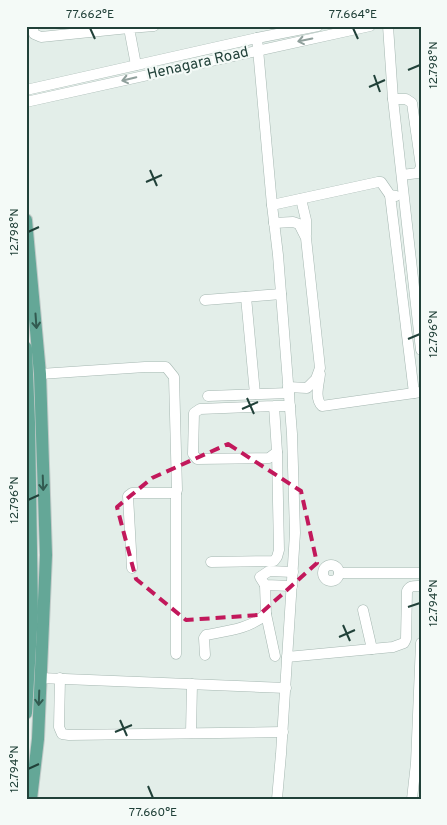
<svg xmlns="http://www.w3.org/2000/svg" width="447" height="825" font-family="Overpass,sans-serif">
<rect width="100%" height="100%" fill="#e3eee9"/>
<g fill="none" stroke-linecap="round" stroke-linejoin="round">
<defs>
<g id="minor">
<path d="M32,26L34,34L41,37L129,28"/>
<path d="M388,26L393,99L421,350"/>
<path d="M257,38L272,205L278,255L292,434L295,533L281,754L277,799"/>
<path d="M136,65L129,28L154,26"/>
<path d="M26,90L257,38L318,26"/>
<path d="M393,99H406L412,103L421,167L418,173L402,175"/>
<path d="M26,102L370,26"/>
<path d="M390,195L414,393"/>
<path d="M301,199L306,220V235"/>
<path d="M272,205L378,182H381L390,195L396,196"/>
<path d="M274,223L293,222L299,224L306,238L320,368L316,379L307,388L288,387"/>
<path d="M246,297L255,394"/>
<path d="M205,300L281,294"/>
<path d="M40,374L145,367H166L174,377L177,490L176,493H132L128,496L132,568"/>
<path d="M320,374C319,384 314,398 322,406L421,392"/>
<path d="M208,396L289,393"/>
<path d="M274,406L277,452L269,458L197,459L193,454L194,413L200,409L274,406H290"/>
<path d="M176,493V654"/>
<path d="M211,562L274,561L277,557L279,550L277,452"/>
<circle cx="331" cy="573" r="8"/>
<path d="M339,573H421"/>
<path d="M292,586L265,585L260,577L269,571L293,572"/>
<path d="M363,610L372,649"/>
<path d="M266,614L275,656"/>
<path d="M205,655L204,638L206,635C227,631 250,629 266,614L265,585"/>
<path d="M287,657L393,647L404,643L406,639L407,591C410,585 414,586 421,586"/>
<path d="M40,678L286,688"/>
<path d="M60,678L59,727L62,734L69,735L283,732"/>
<path d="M191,733L192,684"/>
<path d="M412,799L416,763L421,643"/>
</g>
<g id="major">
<path d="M26,220L40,374L46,555L38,739L31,799"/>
<path d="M26,348L29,423L32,613L26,713"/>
</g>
</defs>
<use href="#minor" stroke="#a5b7b1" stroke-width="11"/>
<use href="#major" stroke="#c1cac8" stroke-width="14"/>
<use href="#minor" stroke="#fff" stroke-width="10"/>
<use href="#major" stroke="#64a797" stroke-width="12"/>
</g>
<defs><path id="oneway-shaft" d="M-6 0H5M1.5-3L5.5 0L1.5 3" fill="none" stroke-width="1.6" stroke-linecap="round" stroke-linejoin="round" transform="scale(1.25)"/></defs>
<g stroke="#90a09c">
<use href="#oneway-shaft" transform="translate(305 40) rotate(168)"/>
<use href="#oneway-shaft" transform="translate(129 79) rotate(167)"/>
</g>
<g stroke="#325a50">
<use href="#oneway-shaft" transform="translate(36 321) rotate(86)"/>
<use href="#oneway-shaft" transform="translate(43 483) rotate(88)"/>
<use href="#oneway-shaft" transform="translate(39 698) rotate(92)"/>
</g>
<path fill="none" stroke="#c2185b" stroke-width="4" stroke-dasharray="10 6" stroke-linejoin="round" d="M228,444L301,491L317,563L259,615L186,620L136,579L117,507L152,478Z"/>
<path fill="none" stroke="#214139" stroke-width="2" d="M90,28L95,39M353,28L358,39M408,70L420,65M374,75L380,92M369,87L385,80M150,170L157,186M146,182L162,175M28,232L39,227M408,339L420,334M247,398L254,414M242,409L258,402M28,500L39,495M408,607L420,603M343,625L350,641M339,637L355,630M120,720L127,736M115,732L132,725M28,769L39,764M148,786L153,798"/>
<g text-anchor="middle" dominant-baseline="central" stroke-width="4.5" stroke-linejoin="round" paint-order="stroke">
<g font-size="15" fill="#214139" stroke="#f4faf7">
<text transform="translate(198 64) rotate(-13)">Henagara Road</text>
</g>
</g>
<rect width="447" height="825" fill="none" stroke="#f4faf7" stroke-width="55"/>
<rect x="28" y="28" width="392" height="770" fill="none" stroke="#214139" stroke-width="2"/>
<g font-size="12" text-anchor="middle" fill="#214139">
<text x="90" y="18">77.662°E</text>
<text x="353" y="18">77.664°E</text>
<text transform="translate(433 65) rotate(-90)" y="4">12.798°N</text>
<text transform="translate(14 232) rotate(-90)" y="4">12.798°N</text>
<text transform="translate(433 334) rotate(-90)" y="4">12.796°N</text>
<text transform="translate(14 500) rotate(-90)" y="4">12.796°N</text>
<text transform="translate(433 603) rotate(-90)" y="4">12.794°N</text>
<text transform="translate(14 769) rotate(-90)" y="4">12.794°N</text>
<text x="153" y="816">77.660°E</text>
</g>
</svg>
